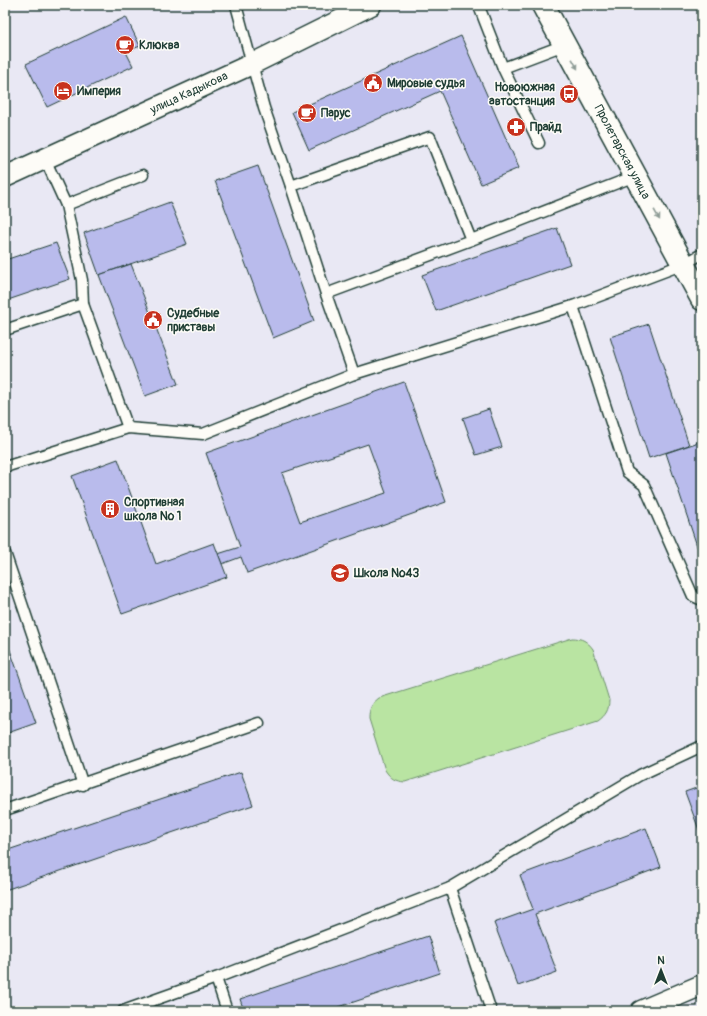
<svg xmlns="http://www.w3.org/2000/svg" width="707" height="1016" font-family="Pangolin,sans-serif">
<rect width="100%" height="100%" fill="#e9e8f4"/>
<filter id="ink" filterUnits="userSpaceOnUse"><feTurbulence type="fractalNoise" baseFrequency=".025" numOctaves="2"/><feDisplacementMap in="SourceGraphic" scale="8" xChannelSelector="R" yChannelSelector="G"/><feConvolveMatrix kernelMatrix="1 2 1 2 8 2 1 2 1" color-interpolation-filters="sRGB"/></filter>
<g filter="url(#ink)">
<path fill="#b9e4a2" stroke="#6c906b" d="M572,638C582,638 587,641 593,649L609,700C609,710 606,715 598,721L405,782C395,781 391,779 385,770L369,719C369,709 371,704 379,698Z"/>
<g fill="#b9bbec" stroke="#1f3d34" fill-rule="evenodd">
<path d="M126,17L140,46L126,52L133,66L47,107L26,64Z"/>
<path d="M461,36L519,168L481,184L440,91L309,150L292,112Z"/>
<path d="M258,166L314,321L273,338L215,181Z"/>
<path d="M170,202L187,244L99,275L84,233Z"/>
<path d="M557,228L570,264L436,311L422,275Z"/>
<path d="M56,243L70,279L5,301V260Z"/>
<path d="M131,264L178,384L145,396L99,275Z"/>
<path d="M649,324L689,445L649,458L610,337Z"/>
<path d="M404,382L446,502L247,573L241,557L222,564L218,554L240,547L206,453ZM368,444L386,493L300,522L282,473Z"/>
<path d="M489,409L502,447L476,455L463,418Z"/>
<path d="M702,441V561L666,453Z"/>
<path d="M118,459L156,564L214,543L227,577L122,614L72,476Z"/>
<path d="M5,636L36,723L5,734Z"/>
<path d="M241,772L253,805L5,890V851Z"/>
<path d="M702,786V829L699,830L685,792Z"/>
<path d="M646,828L661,867L535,914L557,972L518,986L494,923L533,909L520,875Z"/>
<path d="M428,936L440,973L327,1011H244L240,999Z"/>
</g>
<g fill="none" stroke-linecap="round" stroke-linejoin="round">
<defs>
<g id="service">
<path d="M236,5L264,108L291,186L326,294"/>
<path d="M480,9L503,68L539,143"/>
<path d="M503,68L564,45"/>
<path d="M45,159L66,205L82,280L83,304"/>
<path d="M291,186L430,137L471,240L326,294L354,374"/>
<path d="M66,205L143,175"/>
<path d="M471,240L635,176"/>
<path d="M573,306L627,472L644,485L693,596L702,600"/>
<path d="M5,330L83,304L128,428"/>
<path d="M5,467L128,428L203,434L354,374L573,306L684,264L702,254"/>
<path d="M5,553L83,785"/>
<path d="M5,810L259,723"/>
<path d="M450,888L491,1011"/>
<path d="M216,978L227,1011"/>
<path d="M123,1011L216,978L450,888L640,775L702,746"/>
</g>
<g id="minor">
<path d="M5,177L252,64L371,5"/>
<path d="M641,1011L702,985"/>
</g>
<path id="tertiary" d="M543,5L702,299"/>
</defs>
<use href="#service" stroke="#1f3d34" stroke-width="13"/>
<use href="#minor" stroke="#1f3d34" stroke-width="23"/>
<use href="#tertiary" stroke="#1f3d34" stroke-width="25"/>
<use href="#service" stroke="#fdfcf7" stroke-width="10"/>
<use href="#minor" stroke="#fdfcf7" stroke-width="20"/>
<use href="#tertiary" stroke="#fdfcf7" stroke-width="22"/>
</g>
<defs><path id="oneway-solid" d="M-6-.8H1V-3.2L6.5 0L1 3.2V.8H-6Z"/></defs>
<g fill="#8e9c96">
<use href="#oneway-solid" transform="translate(575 64) rotate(61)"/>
<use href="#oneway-solid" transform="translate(657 215) rotate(61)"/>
</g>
</g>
<defs>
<symbol id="cafe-disc" viewBox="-11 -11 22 22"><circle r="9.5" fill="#c8321e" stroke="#fdfcf7"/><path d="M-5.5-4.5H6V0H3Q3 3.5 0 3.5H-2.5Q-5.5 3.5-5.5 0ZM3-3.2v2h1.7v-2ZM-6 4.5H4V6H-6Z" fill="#fff"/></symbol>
<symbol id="civic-disc" viewBox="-11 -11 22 22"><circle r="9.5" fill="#c8321e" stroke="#fdfcf7"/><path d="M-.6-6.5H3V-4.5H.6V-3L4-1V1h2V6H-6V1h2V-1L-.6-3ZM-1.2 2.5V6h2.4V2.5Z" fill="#fff"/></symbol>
<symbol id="hotel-disc" viewBox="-11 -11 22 22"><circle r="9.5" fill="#c8321e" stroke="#fdfcf7"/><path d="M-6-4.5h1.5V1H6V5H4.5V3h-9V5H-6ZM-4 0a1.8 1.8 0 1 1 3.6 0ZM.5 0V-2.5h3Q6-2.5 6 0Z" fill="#fff"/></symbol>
<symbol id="bus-disc" viewBox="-11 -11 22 22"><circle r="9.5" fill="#c8321e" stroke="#fdfcf7"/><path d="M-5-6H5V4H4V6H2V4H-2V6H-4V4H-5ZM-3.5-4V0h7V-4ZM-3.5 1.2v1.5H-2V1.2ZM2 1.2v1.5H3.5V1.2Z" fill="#fff"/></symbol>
<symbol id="pharmacy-disc" viewBox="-11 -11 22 22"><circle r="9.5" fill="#c8321e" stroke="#fdfcf7"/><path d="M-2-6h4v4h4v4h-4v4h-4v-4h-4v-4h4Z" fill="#fff"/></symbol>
<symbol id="building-disc" viewBox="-11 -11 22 22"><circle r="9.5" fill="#c8321e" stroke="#fdfcf7"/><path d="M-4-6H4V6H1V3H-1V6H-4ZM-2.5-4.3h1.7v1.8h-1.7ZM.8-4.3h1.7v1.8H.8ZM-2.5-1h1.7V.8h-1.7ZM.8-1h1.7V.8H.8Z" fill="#fff"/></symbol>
<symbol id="school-disc" viewBox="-11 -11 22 22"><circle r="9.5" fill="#c8321e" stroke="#fdfcf7"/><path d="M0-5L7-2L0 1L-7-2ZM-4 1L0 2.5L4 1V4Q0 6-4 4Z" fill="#fff"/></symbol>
</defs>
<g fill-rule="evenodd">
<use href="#cafe-disc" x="114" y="34" width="22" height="22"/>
<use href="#civic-disc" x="362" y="72" width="22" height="22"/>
<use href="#hotel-disc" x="52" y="80" width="22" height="22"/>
<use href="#bus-disc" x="558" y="83" width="22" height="22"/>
<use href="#cafe-disc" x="296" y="102" width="22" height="22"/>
<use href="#pharmacy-disc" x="505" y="116" width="22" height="22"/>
<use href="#civic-disc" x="142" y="309" width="22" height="22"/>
<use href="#building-disc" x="99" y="498" width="22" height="22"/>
<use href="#school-disc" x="329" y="562" width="22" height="22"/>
</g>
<g text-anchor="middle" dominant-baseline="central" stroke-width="3" stroke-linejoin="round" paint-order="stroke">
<g font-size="12" font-weight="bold" fill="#1f3d34" stroke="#fdfcf7" text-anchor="start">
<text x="139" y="45">Клюква</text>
<text x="387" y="83">Мировые судья</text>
<text x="555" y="87" text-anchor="end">Новоюжная<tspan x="555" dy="14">автостанция</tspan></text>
<text x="77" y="91">Империя</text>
<text x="321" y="113">Парус</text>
<text x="530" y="127">Прайд</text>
<text x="167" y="313">Судебные<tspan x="167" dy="14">приставы</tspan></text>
<text x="124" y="502">Спортивная<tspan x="124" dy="14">школа № 1</tspan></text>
<text x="354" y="573">Школа №43</text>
</g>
<g font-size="12" fill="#1f3d34" stroke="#fdfcf7">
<text transform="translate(189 93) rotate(-25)">улица Кадыкова</text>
<text transform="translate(622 152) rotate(62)">Пролетарская улица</text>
</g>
</g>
<rect width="707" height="1016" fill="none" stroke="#fdfcf7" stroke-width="20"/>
<rect x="10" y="10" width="687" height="996" fill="none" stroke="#1f3d34" stroke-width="1.5" filter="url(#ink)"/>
<g transform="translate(661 970)" stroke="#fdfcf7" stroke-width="3" paint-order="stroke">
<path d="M0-3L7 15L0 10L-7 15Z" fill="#1f3d34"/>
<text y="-6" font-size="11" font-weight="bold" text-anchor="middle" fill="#1f3d34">N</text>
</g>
</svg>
